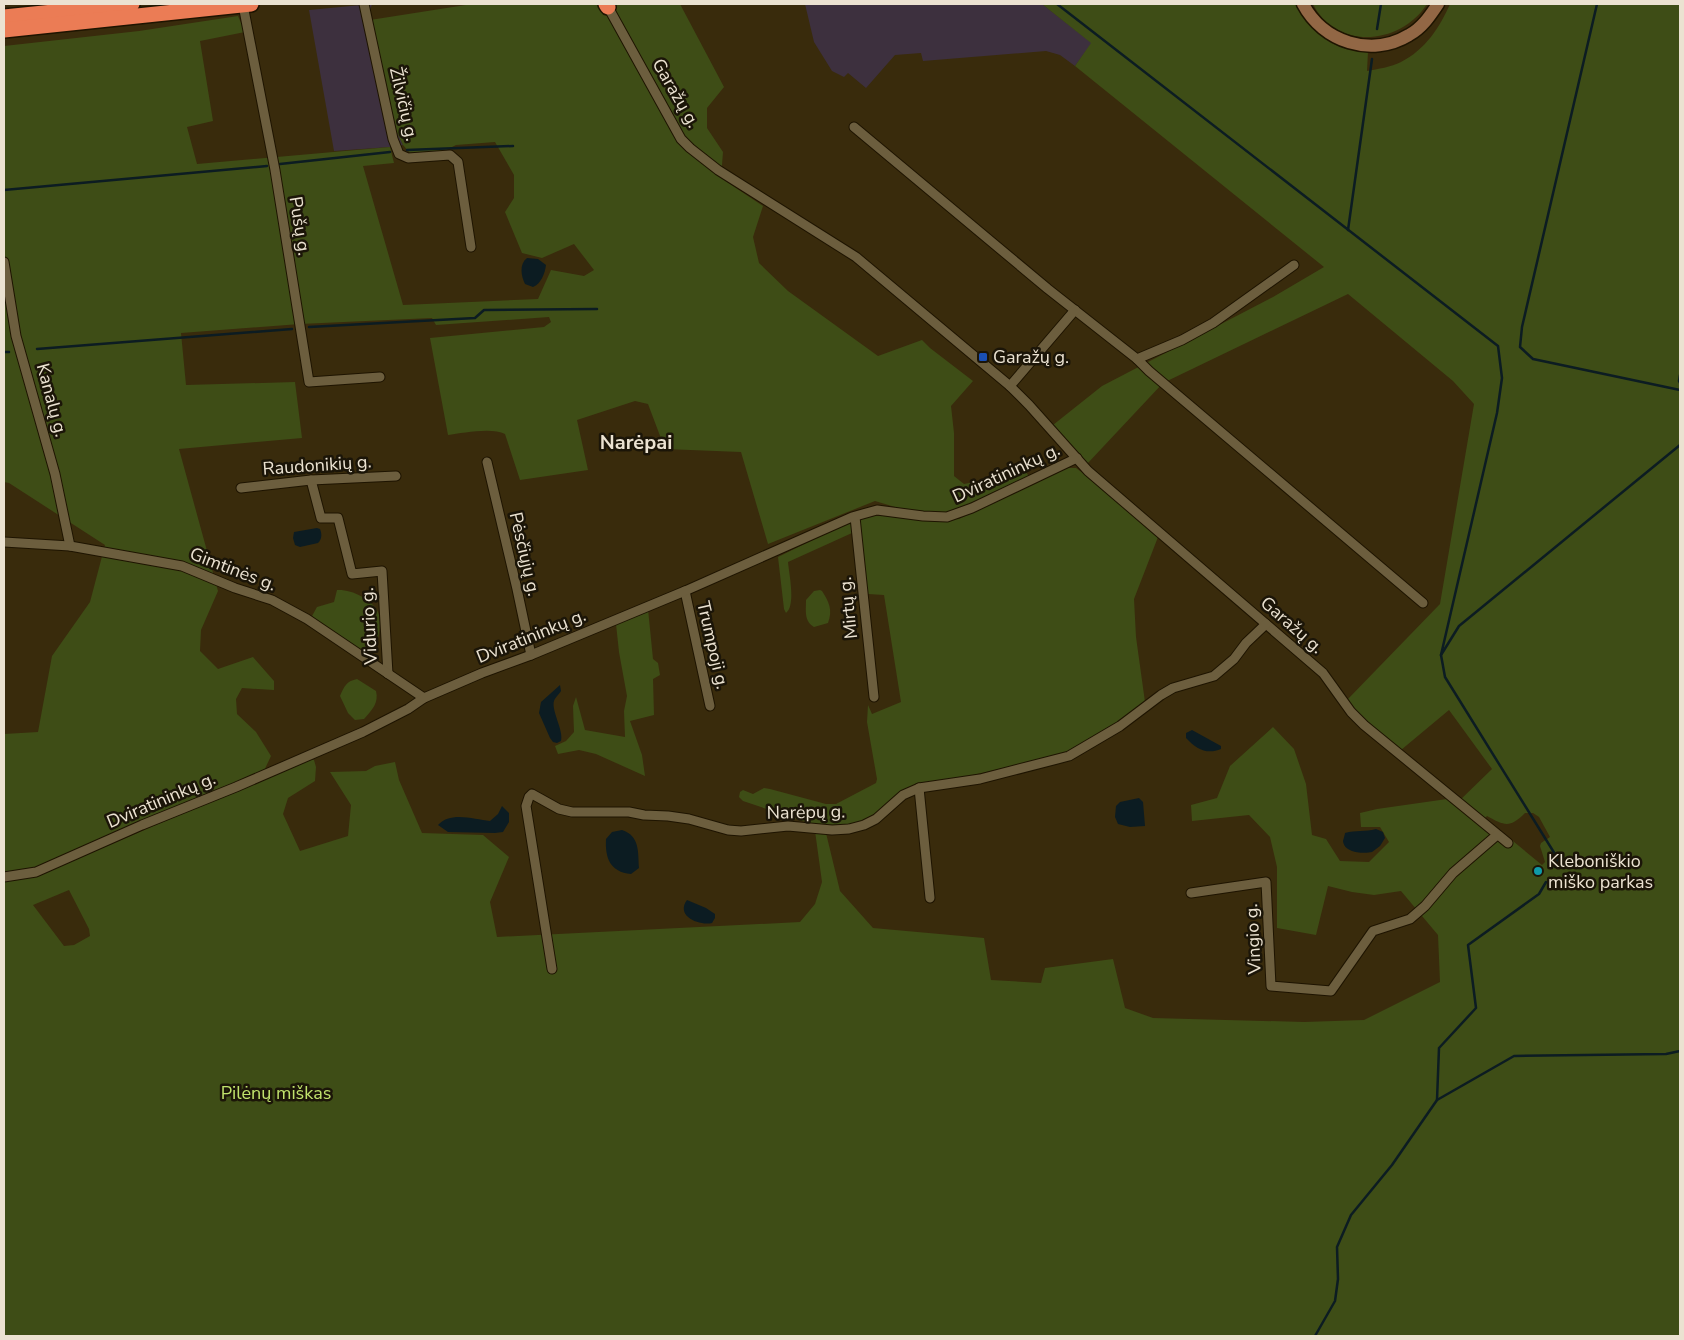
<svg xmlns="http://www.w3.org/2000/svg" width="1684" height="1340" font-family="'Nunito Sans',sans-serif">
<rect width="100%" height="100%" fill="#392b0c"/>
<g fill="#3d303e">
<path d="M372,4L370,11L393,124L403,145L390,147L334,151L309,10Z"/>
<path d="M805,4H1042L1092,43L1075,66L1060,55L1046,51L923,61L921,53L895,55L866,88L848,73L844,77L832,71L814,42Z"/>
</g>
<g fill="#3e4d16" fill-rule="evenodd">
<path d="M472,4H600L614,6L618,4H680L724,87L707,108V128L723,152L721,178L763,206L753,237L759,263L788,291L878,356L922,340L930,348L973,381L951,406L954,433V476L964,484L1026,472L1030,478L952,513H935L905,510L875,501L768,544L741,452L665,449L648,404L635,401L577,420L588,470L520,480L505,434C492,427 462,433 448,435L430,338L544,327L551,322L549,317L436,325L432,318L300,324L181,333L186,385L295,382L302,438L179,449L218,591L201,630L200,651L218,669L253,657L274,681V690L242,688L236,699L237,714L256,732L271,756L262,775L36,872L4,877V734L38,732L52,656L90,602L105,545L9,483L4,482V46L139,31L238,16L245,32L200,41L213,121L187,127L197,164L390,147L394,163L363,166L403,305L538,299L551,270L584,276L594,270L574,244L542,258L522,253L505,212L514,198V175L495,142L456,145L444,151L410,153L403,145L393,124L370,20Z"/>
<path d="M1042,4H1296C1307,23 1322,41 1344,48C1352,51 1360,51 1368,52L1367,71C1378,69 1391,67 1401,62C1425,50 1440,27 1450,4H1680V1336H4V880L63,865L307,760H314L316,767L315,781L288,798L283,814L300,851L348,836L351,805L330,772L366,771L375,766L395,762L399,780L422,833L483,835L509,857L490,902L497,937L800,922L815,904L822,882L815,831L826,833L840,891L873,928L984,938L991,980L1041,983L1045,968L1113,959L1125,1008L1153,1018L1304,1022L1364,1020L1440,982L1438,935L1401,891L1374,895L1352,892L1328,886L1316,935L1277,928V867L1270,837L1249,815L1192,821L1191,805L1217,798L1230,766L1273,727L1294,749L1306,784L1312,835L1326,839L1340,861L1369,862L1389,842L1380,827H1361L1360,813L1377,809L1447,799L1456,804L1492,769L1449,710L1401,750L1362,719L1347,700L1440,604L1474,404L1453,381L1348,294L1163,383L1087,464L1053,425L1102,386L1273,297L1324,267L1075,66L1091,43ZM1525,813H1533L1539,817L1550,837L1541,843L1540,846L1545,862L1542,865L1485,818L1487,816C1505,826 1510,828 1525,813ZM69,890L89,929L90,936L74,945L64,946L33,905Z"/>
<path d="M1313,4H1427C1401,45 1336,51 1313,4Z"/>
<path d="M1068,468H1076L1084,474L1158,537L1134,599L1136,637L1145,702L1117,725L1082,746L1057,756L942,782L920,784L907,788L897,794L870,818L850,825L829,827L802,821L743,801L739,797L740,792L743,790L753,794L764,788L770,789L826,804H836L876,783L877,779L867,722L868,705L872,714L901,702L884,595L868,594L859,599L852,533L788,562C789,574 796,605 786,613L784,609L778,557L847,523L869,516H896L937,520L959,519L1035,481Z"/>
<path d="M337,590C351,589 372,599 378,612C382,621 379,639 375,648C374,652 370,654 367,656L322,627L312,616L317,607L334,602Z"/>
<path d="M820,590L822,591C829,602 833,610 828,623L814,627C804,621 806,611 806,600L814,591Z"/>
<path d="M648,609L653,659L658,663L660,675L653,679L654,715L630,721L642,755L645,776L596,754L579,750L558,754L555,746L566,741L574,732L573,706L576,697L585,730L625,737L624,711L627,696L619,652L616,624Z"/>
<path d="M357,679L376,691C379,703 372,710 364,719L355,720L348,713L340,696C344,686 347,681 357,679Z"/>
</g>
<g fill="#0c1c22">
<path d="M527,258L538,259L546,265C545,273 541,284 533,287L525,284C521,276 519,264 527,258Z"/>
<path d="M317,528L320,529C322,534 322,539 318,543L300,547L295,545L293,538L294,532Z"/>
<path d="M560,685L561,691C559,694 555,698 554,701C551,710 564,731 561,741L557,743L553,742L550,738L539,713L541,702Z"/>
<path d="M1192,730L1221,746V749C1207,755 1196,749 1186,738V733Z"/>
<path d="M1139,798L1143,802L1145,826L1130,827L1118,824L1115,817L1116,806L1120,802Z"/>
<path d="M502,806L509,813V822L503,832L495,833L448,832L438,825C450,811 474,819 490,821L498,814Z"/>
<path d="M1376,829L1383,832L1385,838L1380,846L1372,852C1364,854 1344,853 1343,841C1343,841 1345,834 1345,833C1356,830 1365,832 1376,829Z"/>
<path d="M622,830C640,836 638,852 639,868L631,874C610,872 605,858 606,839L612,832Z"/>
<path d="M687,900L706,908L715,914V918L712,923C699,926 675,916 687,900Z"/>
</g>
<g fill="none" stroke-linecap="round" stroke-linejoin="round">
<g stroke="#0c1c22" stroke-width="2.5">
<path d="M1057,4L1498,346L1502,378L1497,413L1441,655"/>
<path d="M1597,4L1522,327L1520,347L1533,359L1680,390"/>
<path d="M1377,29L1381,4"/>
<path d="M407,150L513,146"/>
<path d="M280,164L390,152"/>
<path d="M4,190L267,166"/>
<path d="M1348,230L1372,59"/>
<path d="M309,327L475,318L484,310L597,309"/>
<path d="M37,349L292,329"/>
<path d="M4,352H9"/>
<path d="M1680,375L1679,381L1680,383"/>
<path d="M1555,867L1558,859L1445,677L1441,655L1459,626L1680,445"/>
<path d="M1437,1100L1439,1048L1476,1008L1468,945L1539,894L1546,882"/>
<path d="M1315,1336L1335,1301L1338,1279L1337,1247L1351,1215L1392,1165L1437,1100L1514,1056L1666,1054L1680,1051"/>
</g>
<defs>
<g id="street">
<path d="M364,4L393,139L399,154L408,158L450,155L458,162L471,247"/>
<path d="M608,4V7L681,139L690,148L718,170L856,257L1010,386L1029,405L1088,471L1323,673L1351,712L1364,725L1508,843"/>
<path d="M243,5L275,170L309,382L380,377"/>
<path d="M854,127L1048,289L1137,359L1149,371L1423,603"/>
<path d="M4,262L16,336L55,474L70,546"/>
<path d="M1137,359L1182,340L1213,323L1294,265"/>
<path d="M1010,386L1075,310"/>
<path d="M487,462L517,589L531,655"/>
<path d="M311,480L321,518H338L352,574L382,571L388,674"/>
<path d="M241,488L311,480L396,476"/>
<path d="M855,517L874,697"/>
<path d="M4,542L70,546L182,566L235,588L272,600L307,619L424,698"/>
<path d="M685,591L710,706"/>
<path d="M919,788L930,898"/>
<path d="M4,877L36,872L142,825L236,787L363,732L408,709L424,698L482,673L531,655L685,591L852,517L877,510L923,516L947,517L972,508L1077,458"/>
<path d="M1191,893L1266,882L1271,986L1331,991L1373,931L1410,919L1425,906L1453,873L1497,835"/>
<path d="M552,969L526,806L529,797L532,794L559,809L572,812H629L644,815L668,816L689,819L728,830L741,831L788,826L832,830L849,829L864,825L876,819L903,795L919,788L980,779L1069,756L1120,726L1161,695L1173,688L1214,676L1234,659L1246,643L1266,624"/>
</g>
<path id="secondary" d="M1303,4C1323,42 1371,58 1409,35C1422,28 1430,16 1438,4"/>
<g id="highway">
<path d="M606,4L608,7"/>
<path d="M4,17L132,4"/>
<path d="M4,30L251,4"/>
</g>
</defs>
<use href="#street" stroke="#1e1400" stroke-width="11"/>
<use href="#secondary" stroke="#1e1400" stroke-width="15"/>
<use href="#highway" stroke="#1e1400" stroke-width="18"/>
<use href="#street" stroke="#6c5e3e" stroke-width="9"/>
<use href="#secondary" stroke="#926745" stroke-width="12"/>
<use href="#highway" stroke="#eb7c55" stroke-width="15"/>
</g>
<rect fill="#1a4fb4" stroke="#1b1508" stroke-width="2" x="978" y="352" width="10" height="10" rx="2.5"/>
<circle fill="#0f9aa8" stroke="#1b1508" stroke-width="2" cx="1538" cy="871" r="5"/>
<g text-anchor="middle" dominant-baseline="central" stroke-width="5" stroke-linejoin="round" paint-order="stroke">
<g font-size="18" fill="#ebe2d1" stroke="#1b1508">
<text transform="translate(676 93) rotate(60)">Garažų g.</text>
<text transform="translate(404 104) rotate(77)">Žilvičių g.</text>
<text transform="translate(300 226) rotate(81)">Pušų g.</text>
<text transform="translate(52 400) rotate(75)">Kanalų g.</text>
<text transform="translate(317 465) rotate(-4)">Raudonikių g.</text>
<text transform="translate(1006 473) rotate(-25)">Dviratininkų g.</text>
<text transform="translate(525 554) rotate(77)">Pėsčiųjų g.</text>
<text transform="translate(233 569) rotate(21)">Gimtinės g.</text>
<text transform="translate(848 608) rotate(-96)">Mirtų g.</text>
<text transform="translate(1292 625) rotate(41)">Garažų g.</text>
<text transform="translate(369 626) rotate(-93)">Vidurio g.</text>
<text transform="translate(531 636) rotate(-22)">Dviratininkų g.</text>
<text transform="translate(713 645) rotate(77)">Trumpoji g.</text>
<text transform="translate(161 800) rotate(-23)">Dviratininkų g.</text>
<text transform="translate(806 812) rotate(-1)">Narėpų g.</text>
<text transform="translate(1253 939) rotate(-93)">Vingio g.</text>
</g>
<g font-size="18" fill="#ebe2d1" stroke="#1b1508" text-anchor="start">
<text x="993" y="357">Garažų g.</text>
<text x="1548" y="861">Kleboniškio<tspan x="1548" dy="21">miško parkas</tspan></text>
</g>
<g font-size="18" fill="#c0e26c" stroke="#1b1508">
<text x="276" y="1093">Pilėnų miškas</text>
</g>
<g font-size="20" font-weight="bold" fill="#ebe2d1" stroke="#1b1508">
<text x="636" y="442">Narėpai</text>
</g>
</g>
<rect width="1684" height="1340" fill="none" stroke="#ebe2d1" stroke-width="10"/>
</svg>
